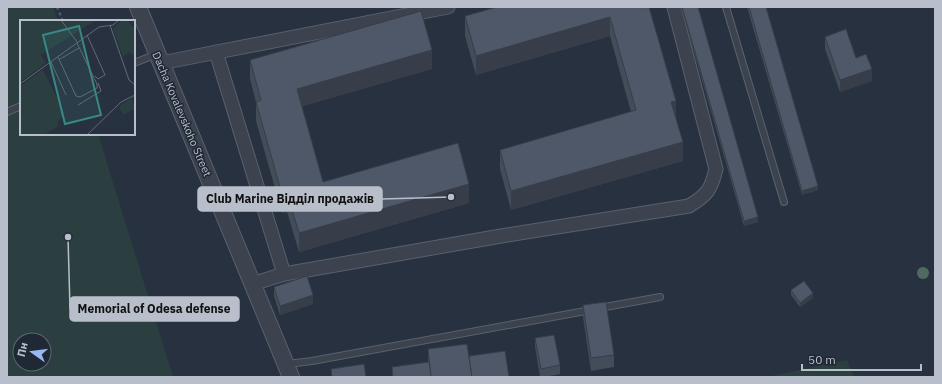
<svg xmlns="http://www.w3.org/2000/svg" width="942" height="384" font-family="'IBM Plex Sans',sans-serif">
<rect width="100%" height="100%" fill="#28313f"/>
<g fill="#2b3f41" fill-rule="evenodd">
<path d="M7,7H53L58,21H21V134H98L173,377H7ZM20,340H44V364H20Z"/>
<path d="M847,360L854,377H767Z"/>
</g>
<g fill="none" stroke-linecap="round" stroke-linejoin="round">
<defs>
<g id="service">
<path d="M726,7L784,202"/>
<path d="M134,63L157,54"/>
<path d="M7,112L21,106"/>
<path d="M600,308L660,297"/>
<path d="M287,364L312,361L591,310"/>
</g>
<g id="minor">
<path d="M216,52L284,274"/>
<path d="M161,63L448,7"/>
<path d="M252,284L284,274L501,236L689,206C707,195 711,190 716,169L674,7"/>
</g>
<path id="tertiary" d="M138,7L291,377"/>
</defs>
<use href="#service" stroke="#59616d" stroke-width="8"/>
<use href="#minor" stroke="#59616d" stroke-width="15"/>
<use href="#tertiary" stroke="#59616d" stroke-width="18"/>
<path stroke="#4a5c5f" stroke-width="2.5" stroke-dasharray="3 3" stroke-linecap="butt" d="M57,7L63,21"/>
<use href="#service" stroke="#3c434f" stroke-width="6"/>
<use href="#minor" stroke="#3c434f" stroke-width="13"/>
<use href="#tertiary" stroke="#3c434f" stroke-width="16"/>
</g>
<circle fill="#506a60" cx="923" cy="273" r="6"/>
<g fill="#434c59">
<path d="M643,7L676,117L683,161L511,210L500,169V150L631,112L610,36L476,75L465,36V16Z"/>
<path d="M681,7H698L758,222L744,226Z"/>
<path d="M747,7H766L818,190L802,195Z"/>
<path d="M825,37L856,58L872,81L840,92L825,49Z"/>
<path d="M250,60L432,69L302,106L323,182L469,203L299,252L287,212L282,213L256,121V102L250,79Z"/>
<path d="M274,287L313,304L280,315L274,296Z"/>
<path d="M791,290L813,298L800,307L791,295Z"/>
<path d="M583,305L614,355V367L591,371L583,317Z"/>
<path d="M535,338L560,365V374L545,377H540L535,347Z"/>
<path d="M428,349L469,356L509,377H392V367L428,362Z"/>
</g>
<g fill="#373e49">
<path d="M610,17V36L476,75V56Z"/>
<path d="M432,50V69L297,108V89Z"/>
<path d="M872,69V81L840,92V80Z"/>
<path d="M676,101V120L671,102Z"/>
<path d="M683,142V161L511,210V191Z"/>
<path d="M469,184V203L299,252V233Z"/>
<path d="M818,186V190L802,195V191Z"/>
<path d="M287,193V212L282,213V194Z"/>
<path d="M758,217V222L744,226V221Z"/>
<path d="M813,293V298L800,307V303Z"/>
<path d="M313,295V304L280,315V306Z"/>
</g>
<g fill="#4e5868" stroke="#373e49">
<path d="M497,7H643L644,8L649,7L676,101L671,102L683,142L511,191L500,150L636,110L610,17L476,56L465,16Z"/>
<path d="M682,7H698L758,217L744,221Z"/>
<path d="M749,7H766L818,186L802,191Z"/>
<path d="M421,11L432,50L297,89L323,182L458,143L469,184L299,233L287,193L282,194L256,102L261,100L250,60Z"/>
<path d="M846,29L856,58L866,54L872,69L840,80L825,37Z"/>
<path d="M307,276L313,295L280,306L274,287Z"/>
<path d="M804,281L813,293L800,303L791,290Z"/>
<path d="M606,302L614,355L591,358L583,305Z"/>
<path d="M554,335L560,365L541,369L535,338Z"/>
<path d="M467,344L472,377H431L428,349Z"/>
<path d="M505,351L509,377H472L469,356Z"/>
<path d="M429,362L431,377H393L392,367Z"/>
<path d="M364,364L366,377H332L331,369Z"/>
</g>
<g text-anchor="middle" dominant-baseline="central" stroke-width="3" stroke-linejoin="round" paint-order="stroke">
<g font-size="11" fill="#b8bfca" stroke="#202835">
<text transform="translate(182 114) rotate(67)">Dacha Kovalevskoho Street</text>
</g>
</g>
<g transform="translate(20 20)">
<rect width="115" height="115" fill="#28313f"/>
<path d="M0,0H76L21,35L26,43L0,62ZM102,0H107L115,10L114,36L109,32L103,37L93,8ZM23,50L45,94L37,102L38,106L24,115H0V66ZM115,76L112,79L115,89L103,95L99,86Z" fill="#2b3f41"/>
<path fill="none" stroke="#626a77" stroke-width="1" d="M41,0L57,22M90,5L109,60L115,65M67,15L85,55L78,59L75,56M38,37L56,76L60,77L77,68V64L57,23M40,39L59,28M31,42L46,75M0,64L79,7L93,5L99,0M58,85L81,71L78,63M67,115L101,82L115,75"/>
<path fill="#398885" fill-opacity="0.15" stroke="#398885" stroke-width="2" d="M59,6L81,95L45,104L23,15Z"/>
<rect width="115" height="115" fill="none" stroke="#b8bfca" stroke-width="2"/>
</g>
<path fill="none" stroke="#b8bfca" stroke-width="1.5" d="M451 197L382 199M68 237L70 309"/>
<g fill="#b8bfca" stroke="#202835" stroke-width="1.5">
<circle cx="451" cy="197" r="4"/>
<circle cx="68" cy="237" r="4"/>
</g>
<g fill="#b8bfca" stroke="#b8bfca" stroke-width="1.5">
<rect x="198" y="187" width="184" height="24" rx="4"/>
<rect x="70" y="297" width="169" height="24" rx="4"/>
</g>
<g font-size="12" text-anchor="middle" font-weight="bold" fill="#111">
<text x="290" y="203">Club Marine Відділ продажів</text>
<text x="154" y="313">Memorial of Odesa defense</text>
</g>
<rect width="942" height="384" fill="none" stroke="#b8bfca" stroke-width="16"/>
<g transform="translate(32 352) rotate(284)"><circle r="19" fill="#202835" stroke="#5d6471"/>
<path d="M0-3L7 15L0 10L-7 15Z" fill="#96b7f1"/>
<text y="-6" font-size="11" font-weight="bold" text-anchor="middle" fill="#b8bfca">Пн</text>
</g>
<path d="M802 364v6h119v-6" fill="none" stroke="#b8bfca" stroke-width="2"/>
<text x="808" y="364" font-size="12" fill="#b8bfca" stroke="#202835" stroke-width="3" paint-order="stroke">50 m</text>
</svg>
